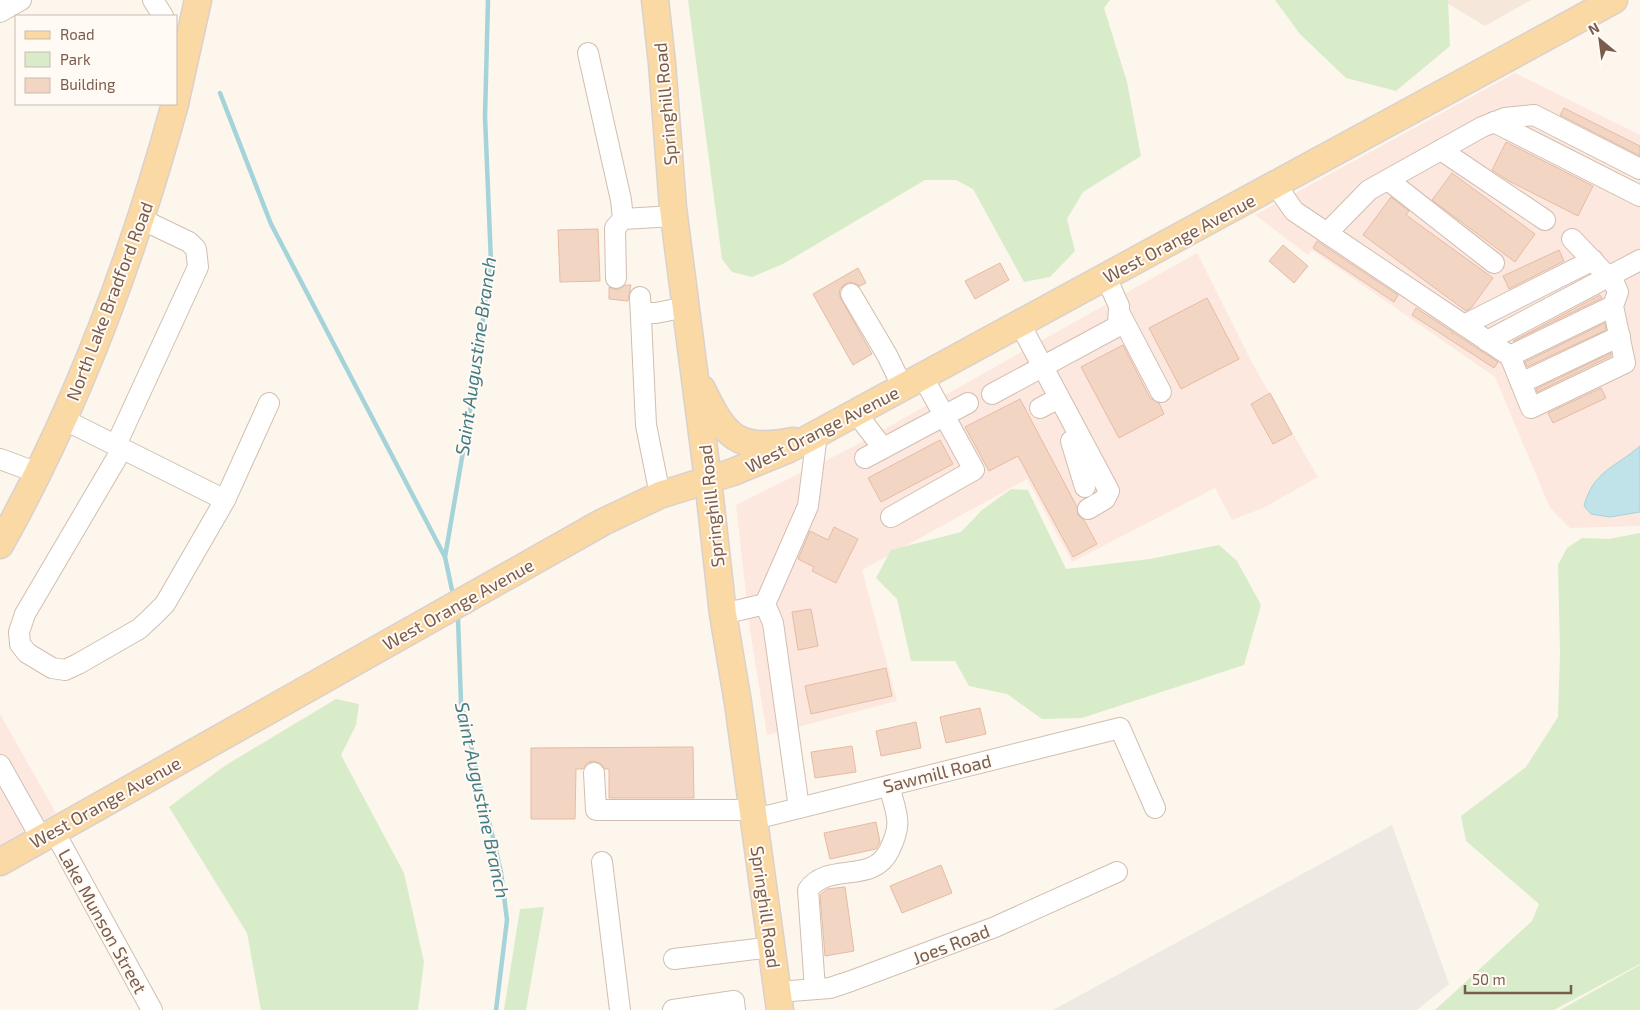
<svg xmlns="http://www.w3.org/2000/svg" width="1640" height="1010" font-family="'Exo 2',sans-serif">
<rect width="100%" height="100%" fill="#fdf6ec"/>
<path fill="#f5e8da" d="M1442,0H1531L1485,26Z"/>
<g fill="#fde8e0">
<path d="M1515,73L1640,135V526L1570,528L1550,508L1495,377L1312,250L1308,255L1255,215Z"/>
<path d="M1197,253L1252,363L1318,477L1263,508L1232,520L1215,488L1072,562L1027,479L862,570L897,701L767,735L750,630L736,505L851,448Z"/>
<path d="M0,714L56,813L0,845Z"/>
</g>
<path fill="#efe9e4" d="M1392,825L1449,984L1417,1010H1053Z"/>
<g fill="#d8ecc9">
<path d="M688,0H1110L1104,8L1127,82L1141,156L1083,192L1067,219L1075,251L1050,277L1024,282L973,189L956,180H925L783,264L752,277L732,272L722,259Z"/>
<path d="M1275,0H1448L1450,46L1396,91L1346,78L1300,34Z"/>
<path d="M1011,489L1028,490L1066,569L1150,559L1219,545L1237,561L1261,605L1244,665L1082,718L1042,719L1007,694L969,686L955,661H911L897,599L876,578L891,550L961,532L982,510Z"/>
<path d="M1640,533V964L1554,1010H1435L1532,921L1539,904L1466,841L1461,816L1526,767L1558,717L1560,653L1558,565L1567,548L1582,538L1609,539Z"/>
<path d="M336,699L359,704L356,725L341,755L404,873L424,962L418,1010H261L247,933L169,807L226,765Z"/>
<path d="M544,907L526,1010H504L520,909Z"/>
<path d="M1640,965V1010H1560Z"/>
</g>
<path fill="#bfe3e8" stroke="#a5d3da" d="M1640,446V512L1610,517L1591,514L1584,506C1593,471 1616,467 1640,446Z"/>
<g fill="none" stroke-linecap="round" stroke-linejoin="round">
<g stroke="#a5d3da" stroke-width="4.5">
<path d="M220,93L271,224L445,557"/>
<path d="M452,590L445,557L471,405L491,262L485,117L488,0"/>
<path d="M458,618L461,703L501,872L507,920L496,1010"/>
</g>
</g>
<g fill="#f3d5c3" stroke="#e6bba3">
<path d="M1564,108L1640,146V156L1560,115Z"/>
<path d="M1506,142L1593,186L1578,216L1509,181L1492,170Z"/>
<path d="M1452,173L1535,234L1515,262L1432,200Z"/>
<path d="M1391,197L1409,211L1406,215L1493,278L1471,308L1466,311L1363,235Z"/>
<path d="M598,229L600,281L560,282L558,230Z"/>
<path d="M1317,241L1398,295L1394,302L1313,248Z"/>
<path d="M1283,245L1308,266L1294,283L1269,261Z"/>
<path d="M1559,250L1564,261L1509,289L1503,276Z"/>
<path d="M1000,263L1009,280L975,299L965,281Z"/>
<path d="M858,268L866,283L860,286L851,282L845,284L840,289L839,295L872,354L853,365L813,294Z"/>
<path d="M625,285H631L628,301L609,299V287L617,290Z"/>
<path d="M1600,295L1602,298L1514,341H1513Z"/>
<path d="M1207,298L1239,359L1181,389L1149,328Z"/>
<path d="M1416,308L1453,332L1452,334L1454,333L1498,362L1494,368L1412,315Z"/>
<path d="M1605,323L1606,330L1527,367L1525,362Z"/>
<path d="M1123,345L1150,398L1159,403L1164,414L1119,438L1081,367Z"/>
<path d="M1611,353V356L1537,392L1536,389Z"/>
<path d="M1601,388L1606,398L1553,423L1548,413Z"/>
<path d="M1270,393L1292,434L1273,444L1251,404Z"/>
<path d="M1020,399L1077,507L1078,515L1084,520L1097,544L1073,557L1018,456L989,471L965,427Z"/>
<path d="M940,440L953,464L881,502L868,478Z"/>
<path d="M834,527L858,539L836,583L812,571L814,567L798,559L810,531L828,540Z"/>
<path d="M811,609L818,646L798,650L792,612Z"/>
<path d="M886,668L892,696L811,714L805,686Z"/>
<path d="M980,708L986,734L946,743L940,717Z"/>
<path d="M916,722L921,748L881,756L876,731Z"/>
<path d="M852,746L856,772L815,778L811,752Z"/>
<path d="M693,747L694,798H609V769H605L600,763L593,761L587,763L583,769H576L575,819H531V748Z"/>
<path d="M876,822L880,842L876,849L830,859L824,833Z"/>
<path d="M941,865L952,893L902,913L890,886Z"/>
<path d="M845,887L854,951L825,956L820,895L827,889Z"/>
</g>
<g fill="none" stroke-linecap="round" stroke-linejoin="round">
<defs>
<g id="minor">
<path d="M153,0L163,16"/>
<path d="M0,12L21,0"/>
<path d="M588,53L621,200L623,219"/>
<path d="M1494,122L1640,196"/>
<path d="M1441,150L1545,220"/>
<path d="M1388,180L1494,263"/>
<path d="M1276,185L1294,211L1510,356L1531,408L1625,363L1613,306L1618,292L1614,283L1572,239"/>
<path d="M1327,233L1369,190L1482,127L1505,118L1534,115L1640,169"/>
<path d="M616,278L615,228L623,219L674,216"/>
<path d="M851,294L887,355L903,388"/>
<path d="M640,297L646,425L660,495"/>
<path d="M1119,312L1161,392"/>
<path d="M641,313H656L686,307"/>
<path d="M1020,324L1109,491L1105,499L1088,509"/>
<path d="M1464,325L1593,260"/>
<path d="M1487,341L1640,260"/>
<path d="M1510,356L1613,306"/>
<path d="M1521,383L1620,336"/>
<path d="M992,394L1118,326L1119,306L1106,277"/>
<path d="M1040,408L1059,398"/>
<path d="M856,413L883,448"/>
<path d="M63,419L225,500"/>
<path d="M1071,441L1085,487"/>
<path d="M116,445L198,267L196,249L189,242L141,219"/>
<path d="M122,449L25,614L19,632L20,644L27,653L52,668L65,670L78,664L139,629L151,618L165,604L225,500L269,403"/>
<path d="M865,458L968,403"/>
<path d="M0,459L38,473"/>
<path d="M891,517L974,470L923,377"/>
<path d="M723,614L765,604"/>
<path d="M0,765L41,838"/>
<path d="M594,773L596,810H753"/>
<path d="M799,808L773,623L765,604L808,506L817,434"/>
<path d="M755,819L1120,728L1155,808"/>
<path d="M54,831L152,1010"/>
<path d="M602,862L620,1010"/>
<path d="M674,959L772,947"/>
<path d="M815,989L808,890C828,861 872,885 889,851C903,823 897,815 889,786"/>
<path d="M778,992L830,988L851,981L995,927L1117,872"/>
<path d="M673,1010L734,1001L735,1010"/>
</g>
<g id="major">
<path d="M655,0L662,63L673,208L708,480L723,614L738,703L780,1010"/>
<path d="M176,99L198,0"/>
<path d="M702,389C725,437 738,452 793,441"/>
<path d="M0,545C78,406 133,257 175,104"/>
<path d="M0,862L603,522L660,495L733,472L789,449L1614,0"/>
</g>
</defs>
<use href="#minor" stroke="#d1beb0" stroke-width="22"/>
<use href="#major" stroke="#dad1cd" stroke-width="29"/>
<use href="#minor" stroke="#fff" stroke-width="20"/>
<use href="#major" stroke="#fbd9a5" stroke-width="26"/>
</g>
<g text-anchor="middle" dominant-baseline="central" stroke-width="4" stroke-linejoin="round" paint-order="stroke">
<g font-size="18" fill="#7a5c4d" stroke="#fffaf3">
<text transform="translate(665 104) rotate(-95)">Springhill Road</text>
<text transform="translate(1179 238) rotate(-28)">West Orange Avenue</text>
<text transform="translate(109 301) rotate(-69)">North Lake Bradford Road</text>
<text transform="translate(822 429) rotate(-27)">West Orange Avenue</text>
<text transform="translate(711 506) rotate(-96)">Springhill Road</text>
<text transform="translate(458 604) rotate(-29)">West Orange Avenue</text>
<text transform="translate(937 773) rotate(-14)">Sawmill Road</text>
<text transform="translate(105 802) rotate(-29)">West Orange Avenue</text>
<text transform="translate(766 907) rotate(82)">Springhill Road</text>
<text transform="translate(103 921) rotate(61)">Lake Munson Street</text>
<text transform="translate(951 944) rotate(-21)">Joes Road</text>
</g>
<g font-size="19" font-style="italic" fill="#437c86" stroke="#fffaf3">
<text transform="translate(475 356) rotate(-82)">Saint Augustine Branch</text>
<text transform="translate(483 800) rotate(78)">Saint Augustine Branch</text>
</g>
</g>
<rect x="15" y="15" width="162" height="90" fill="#fffaf3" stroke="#cabbb1"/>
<rect x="25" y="31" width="25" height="8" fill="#fbd9a5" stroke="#cabbb1"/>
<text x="60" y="40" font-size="15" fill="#7a5c4d">Road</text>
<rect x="25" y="52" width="25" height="15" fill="#d8ecc9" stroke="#cabbb1"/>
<text x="60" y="65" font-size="15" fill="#7a5c4d">Park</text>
<rect x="25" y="78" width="25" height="15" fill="#f3d5c3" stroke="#cabbb1"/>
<text x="60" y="90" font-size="15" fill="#7a5c4d">Building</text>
<g transform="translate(1600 40) rotate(331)" stroke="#fffaf3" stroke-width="4" paint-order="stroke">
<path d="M0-4L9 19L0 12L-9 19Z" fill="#7a5c4d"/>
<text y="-8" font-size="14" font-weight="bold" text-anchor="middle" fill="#7a5c4d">N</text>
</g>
<path d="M1465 985v8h106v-8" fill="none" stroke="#7a5c4d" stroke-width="2.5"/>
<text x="1472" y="985" font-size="15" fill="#7a5c4d" stroke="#fffaf3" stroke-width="4" paint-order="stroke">50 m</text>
</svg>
